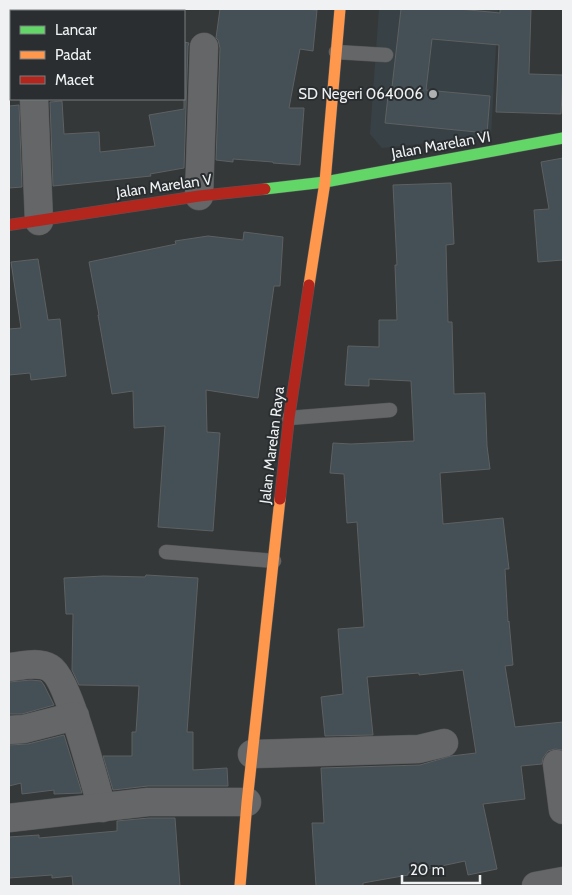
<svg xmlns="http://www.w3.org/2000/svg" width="572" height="895" font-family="Cabin,sans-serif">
<rect width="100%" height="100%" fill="#353839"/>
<path fill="#384246" d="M379,9H498L491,136L382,148L370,134Z"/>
<g fill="#445055" stroke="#5e6061">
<path d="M220,9H302L317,10L313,51L300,49L289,108H304L300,165L273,163V162L233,159V162L216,160L220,48L218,40L216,38Z"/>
<path d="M401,9H459L500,13V9H531L529,74L563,75L561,114L496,112L499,45L432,39L426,90L490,96L487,133L385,123L389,87H392Z"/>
<path d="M184,42L189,43L188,46L184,168L150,174L151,176L53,186L50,102L62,101L64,134L99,132L100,152L155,146L149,115L184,109Z"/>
<path d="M19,105L22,187L9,188V106Z"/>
<path d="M563,158V260L538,262L534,210L549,209L541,162Z"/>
<path d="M451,183L454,244L446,245L448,322H452L454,394L485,393L487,446L490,469L440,473L443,524L503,518L509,569H505L508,622L509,621L513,665L505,666L515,727L563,722V750L555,749L548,751L543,758L542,764L521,766L525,799L483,804L497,869L468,875L465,861L408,873V875L363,883V886H316L312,823H324L321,768L420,765L451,756L476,753L463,670L419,675V673L367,677L373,735L325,736L321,697L343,694L338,629L364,627L357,522L347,523L344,474L330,473L333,443L351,444L414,441L411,381L369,379V386L345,385L348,346L379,347V320H397L395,265H397L393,185Z"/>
<path d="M244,232L283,237L280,286H274L258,398L206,390L207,432L220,433L213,531L158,527L165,426L134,428L133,391L112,394L98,315H99L89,262L176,244L175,241L208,236L243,240Z"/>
<path d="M38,259L48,320L60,319L66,376L31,380L30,373L9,375V329L21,328L11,262Z"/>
<path d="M146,575L198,578L187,732H193V770L227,768L228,786H148L113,790L103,756H132V732H136L139,686L79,685L72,670L73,614H66L64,578L104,576L145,577Z"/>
<path d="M31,680L41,681L44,685L54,705L22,714H9V682Z"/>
<path d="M64,735L82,793L54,794V790L22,794L21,783L9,786V745L28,744Z"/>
<path d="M149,818H175L180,886H73L72,876L52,878V875L9,878V837L39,835V838L117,831V821Z"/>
</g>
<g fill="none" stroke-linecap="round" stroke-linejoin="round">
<defs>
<g id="lane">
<path d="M336,52L386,55"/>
<path d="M289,418L390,410"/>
<path d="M166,552L274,561"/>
</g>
<g id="street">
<path d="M14,9L16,11"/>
<path d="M34,99L39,221"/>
<path d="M199,196L204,47"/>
<path d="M9,667C22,666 38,661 50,668C68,678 95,784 102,808"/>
<path d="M9,730L24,729L75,716"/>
<path d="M252,754L419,749L444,743"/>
<path d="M557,764L563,810"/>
<path d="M9,818L148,802H247"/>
<path d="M536,886L563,881"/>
</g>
<path id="fast" d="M265,189L325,182L563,138"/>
<g id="slow">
<path d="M309,285L325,182L340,9"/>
<path d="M240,886L247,802L280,499"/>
</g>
<g id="jam">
<path d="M9,225L199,196L265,189"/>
<path d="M280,499L289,418L309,285"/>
</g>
</defs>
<use href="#lane" stroke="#545657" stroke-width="15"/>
<use href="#street" stroke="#545657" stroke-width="29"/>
<use href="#fast" stroke="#545657" stroke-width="12"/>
<use href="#slow" stroke="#545657" stroke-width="12"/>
<use href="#jam" stroke="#545657" stroke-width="12"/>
<use href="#lane" stroke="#656667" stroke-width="14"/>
<use href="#street" stroke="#656667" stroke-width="28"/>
<use href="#fast" stroke="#63d668" stroke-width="11"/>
<use href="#slow" stroke="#ff974d" stroke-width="11"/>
<use href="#jam" stroke="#b3261e" stroke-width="11"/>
</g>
<circle fill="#aeb0b1" stroke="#2a2e30" stroke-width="2" cx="433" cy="94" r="5"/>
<g text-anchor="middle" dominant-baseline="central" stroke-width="4" stroke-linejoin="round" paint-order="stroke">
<g font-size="15" fill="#eff1f2" stroke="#2a2e30" text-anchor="end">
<text x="423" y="94">SD Negeri 064006</text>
</g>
<g font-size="15" fill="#eff1f2" stroke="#2a2e30">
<text transform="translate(441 145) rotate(-10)">Jalan Marelan VI</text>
<text transform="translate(164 186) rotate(-8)">Jalan Marelan V</text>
<text transform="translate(272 445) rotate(-83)">Jalan Marelan Raya</text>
</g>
</g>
<rect width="572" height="895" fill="none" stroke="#eff1f2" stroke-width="20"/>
<rect x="10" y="10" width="175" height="90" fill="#2a2e30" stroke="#797c7e"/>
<rect x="20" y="26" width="25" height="8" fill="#63d668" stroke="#797c7e"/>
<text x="55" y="35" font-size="15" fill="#eff1f2">Lancar</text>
<rect x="20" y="51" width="25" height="8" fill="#ff974d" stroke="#797c7e"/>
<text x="55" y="60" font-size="15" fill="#eff1f2">Padat</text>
<rect x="20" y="76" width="25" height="8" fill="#b3261e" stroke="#797c7e"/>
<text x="55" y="85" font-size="15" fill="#eff1f2">Macet</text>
<path d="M402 875v8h78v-8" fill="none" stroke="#eff1f2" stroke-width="2.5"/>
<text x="410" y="875" font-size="15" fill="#eff1f2" stroke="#2a2e30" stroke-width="4" paint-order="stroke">20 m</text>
</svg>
